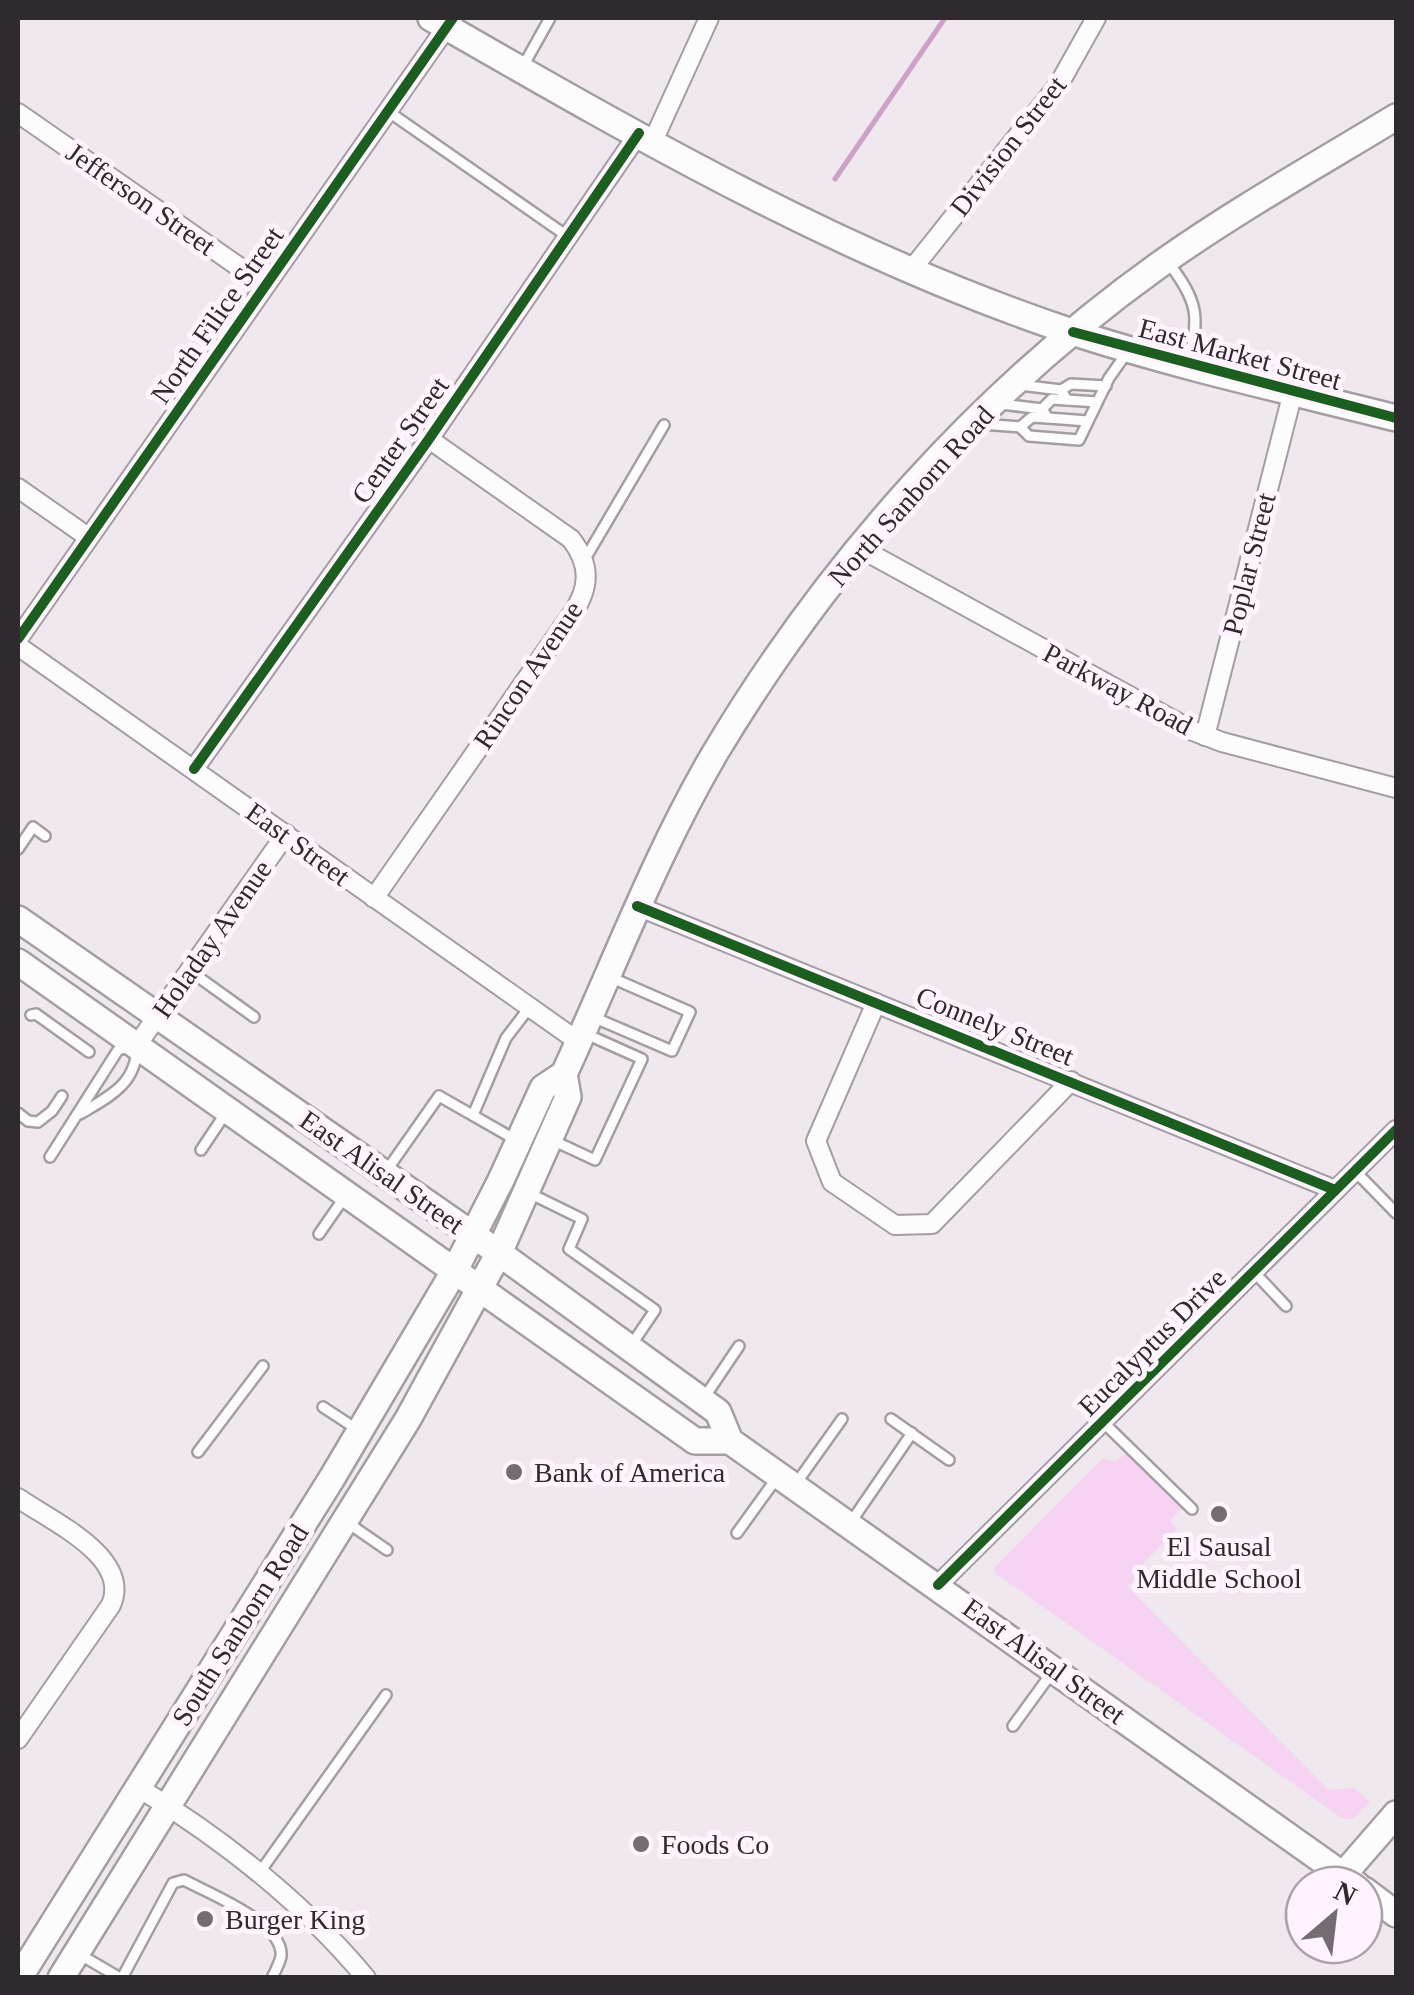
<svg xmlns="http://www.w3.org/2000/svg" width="1414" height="1995" font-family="'Times New Roman',serif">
<rect width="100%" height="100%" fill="#f0e8ef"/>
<path fill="#f6d3f2" d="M1126,1453L1182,1508L1170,1521L1177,1529L1143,1564L1145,1568L1128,1587L1329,1790L1354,1788L1370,1802L1353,1819H1343L995,1573L994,1568L1103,1458L1115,1462Z"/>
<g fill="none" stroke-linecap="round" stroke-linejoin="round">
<path stroke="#cda1c8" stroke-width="5" d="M835,179L945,18"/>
<defs>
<g id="lane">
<path d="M522,68L550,18"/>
<path d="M389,112L567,236"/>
<path d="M1168,262C1197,300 1201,316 1188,362"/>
<path d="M1020,385L1061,390L1071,384L1106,386"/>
<path d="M1061,390L1067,400L1097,402"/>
<path d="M1001,404L1042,409L1048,418L1088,421"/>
<path d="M1042,409L1052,399L1067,400"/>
<path d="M981,424L1020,427L1029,436L1079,440L1109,378L1128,351"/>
<path d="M1020,427L1032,417L1048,418"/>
<path d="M585,559L664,425"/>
<path d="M18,849L33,827L45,836"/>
<path d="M190,971L254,1017"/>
<path d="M31,1015L36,1014L89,1052"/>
<path d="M593,1017L672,1051L690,1012L612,978"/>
<path d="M18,1113L28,1121L38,1122L52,1111L62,1096"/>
<path d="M473,1115L506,1038L529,1008"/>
<path d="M552,1140L595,1160L642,1059L586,1034"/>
<path d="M201,1150L227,1111"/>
<path d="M50,1157L118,1050L137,1045C137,1084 110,1096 80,1114"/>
<path d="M387,1170L439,1096L516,1140"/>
<path d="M1355,1171L1396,1213"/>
<path d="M527,1192L582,1219L569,1249L655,1310L630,1347"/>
<path d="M319,1234L346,1195"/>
<path d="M1254,1272L1286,1306"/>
<path d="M704,1398L739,1346"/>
<path d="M323,1407L358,1430"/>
<path d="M891,1419L949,1460"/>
<path d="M1103,1422L1192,1509"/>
<path d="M198,1452L263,1366"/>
<path d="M795,1485L842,1419"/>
<path d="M851,1522L912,1433"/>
<path d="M348,1523L387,1550"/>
<path d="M737,1533L776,1479"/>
<path d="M1013,1726L1053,1671"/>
<path d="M260,1872L386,1695"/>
<path d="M79,1954L120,1978"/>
<path d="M122,1978L173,1883L184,1880C210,1894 284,1923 281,1956C280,1963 275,1971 272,1978"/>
</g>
<g id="street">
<path d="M18,113L265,285"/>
<path d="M653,141L709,18"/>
<path d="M912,269L1059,84L1096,18"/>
<path d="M18,488L88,537"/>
<path d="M858,547L1193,731L1222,742L1396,788"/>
<path d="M18,639L453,18"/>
<path d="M18,646L579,1042"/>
<path d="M1205,736L1293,392"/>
<path d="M194,769L429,439L639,133"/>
<path d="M374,898L572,614C590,588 591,565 571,539L429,439"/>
<path d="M637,906L1335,1190"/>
<path d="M876,1003L816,1141L832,1182L895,1225L932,1224L1071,1081"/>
<path d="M137,1045L286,834"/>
<path d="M18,1498C51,1521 132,1557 111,1605L18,1739"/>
<path d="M938,1585L1396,1130"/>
<path d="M139,1788C224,1840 302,1901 366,1978"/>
</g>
<g id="secondary">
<path d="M431,18C638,137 847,258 1075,333C1180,367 1289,391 1396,418"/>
<path d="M18,919L499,1253L718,1412L730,1441L1357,1885"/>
<path d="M18,962L695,1441H730"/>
<path d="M1343,1875L1396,1814"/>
<path d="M1364,1890L1396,1914"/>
<path d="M19,1978L332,1478L455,1270L501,1180L543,1088L564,1074C614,966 655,855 715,753C828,564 980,393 1159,265C1235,211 1317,165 1396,117"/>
<path d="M61,1978L408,1419L499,1253L568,1097L564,1074"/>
</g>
</defs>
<use href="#lane" stroke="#a49ea3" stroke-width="14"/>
<use href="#street" stroke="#a49ea3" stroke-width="22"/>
<use href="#secondary" stroke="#a49ea3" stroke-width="30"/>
<use href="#lane" stroke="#fdfcfd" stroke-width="9"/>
<use href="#street" stroke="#fdfcfd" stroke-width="18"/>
<use href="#secondary" stroke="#fdfcfd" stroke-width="25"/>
<defs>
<g id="cycleway">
<path d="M1073,332L1396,418"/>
<path d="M18,639L453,18"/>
<path d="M194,769L429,439L639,133"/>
<path d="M637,906L1335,1190"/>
<path d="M938,1585L1396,1130"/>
</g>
</defs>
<use href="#cycleway" stroke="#fff3fd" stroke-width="16"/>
<use href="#cycleway" stroke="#1b5e20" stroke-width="10"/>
</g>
<g fill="#736c72" stroke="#fff3fd" stroke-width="4">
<circle cx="514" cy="1472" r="10"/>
<circle cx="1219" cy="1514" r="10"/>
<circle cx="641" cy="1844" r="10"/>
<circle cx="205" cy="1919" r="10"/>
</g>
<g text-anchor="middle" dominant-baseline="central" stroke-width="10" stroke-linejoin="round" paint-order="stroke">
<g font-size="28" fill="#2f2a2e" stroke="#fff3fd">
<text transform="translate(1008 146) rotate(-52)">Division Street</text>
<text transform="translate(141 199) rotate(35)">Jefferson Street</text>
<text transform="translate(217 315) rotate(-55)">North Filice Street</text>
<text transform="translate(1240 354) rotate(15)">East Market Street</text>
<text transform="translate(400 440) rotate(-55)">Center Street</text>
<text transform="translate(911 496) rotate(-48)">North Sanborn Road</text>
<text transform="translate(1249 564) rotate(-76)">Poplar Street</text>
<text transform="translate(528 675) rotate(-56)">Rincon Avenue</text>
<text transform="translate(1118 689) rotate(28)">Parkway Road</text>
<text transform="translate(298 844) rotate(36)">East Street</text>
<text transform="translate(212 939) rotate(-55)">Holaday Avenue</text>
<text transform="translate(995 1026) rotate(22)">Connely Street</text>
<text transform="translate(382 1172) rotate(35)">East Alisal Street</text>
<text transform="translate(1152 1342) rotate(-45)">Eucalyptus Drive</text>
<text transform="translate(240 1625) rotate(-58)">South Sanborn Road</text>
<text transform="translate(1044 1661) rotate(36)">East Alisal Street</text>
</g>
<g font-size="28" fill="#2f2a2e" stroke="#fff3fd" text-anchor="start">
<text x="534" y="1472">Bank of America</text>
<text x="1219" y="1546" text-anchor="middle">El Sausal<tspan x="1219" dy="32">Middle School</tspan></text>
<text x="661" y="1844">Foods Co</text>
<text x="225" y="1919">Burger King</text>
</g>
</g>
<rect width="1414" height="1995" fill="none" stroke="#2f2a2e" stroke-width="40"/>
<g transform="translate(1334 1915) rotate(28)"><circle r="48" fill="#fff3fd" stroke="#aca3aa" stroke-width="2.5"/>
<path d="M0-8L18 38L0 25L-18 38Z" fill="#736c72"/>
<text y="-15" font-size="28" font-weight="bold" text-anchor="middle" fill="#2f2a2e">N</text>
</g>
</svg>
